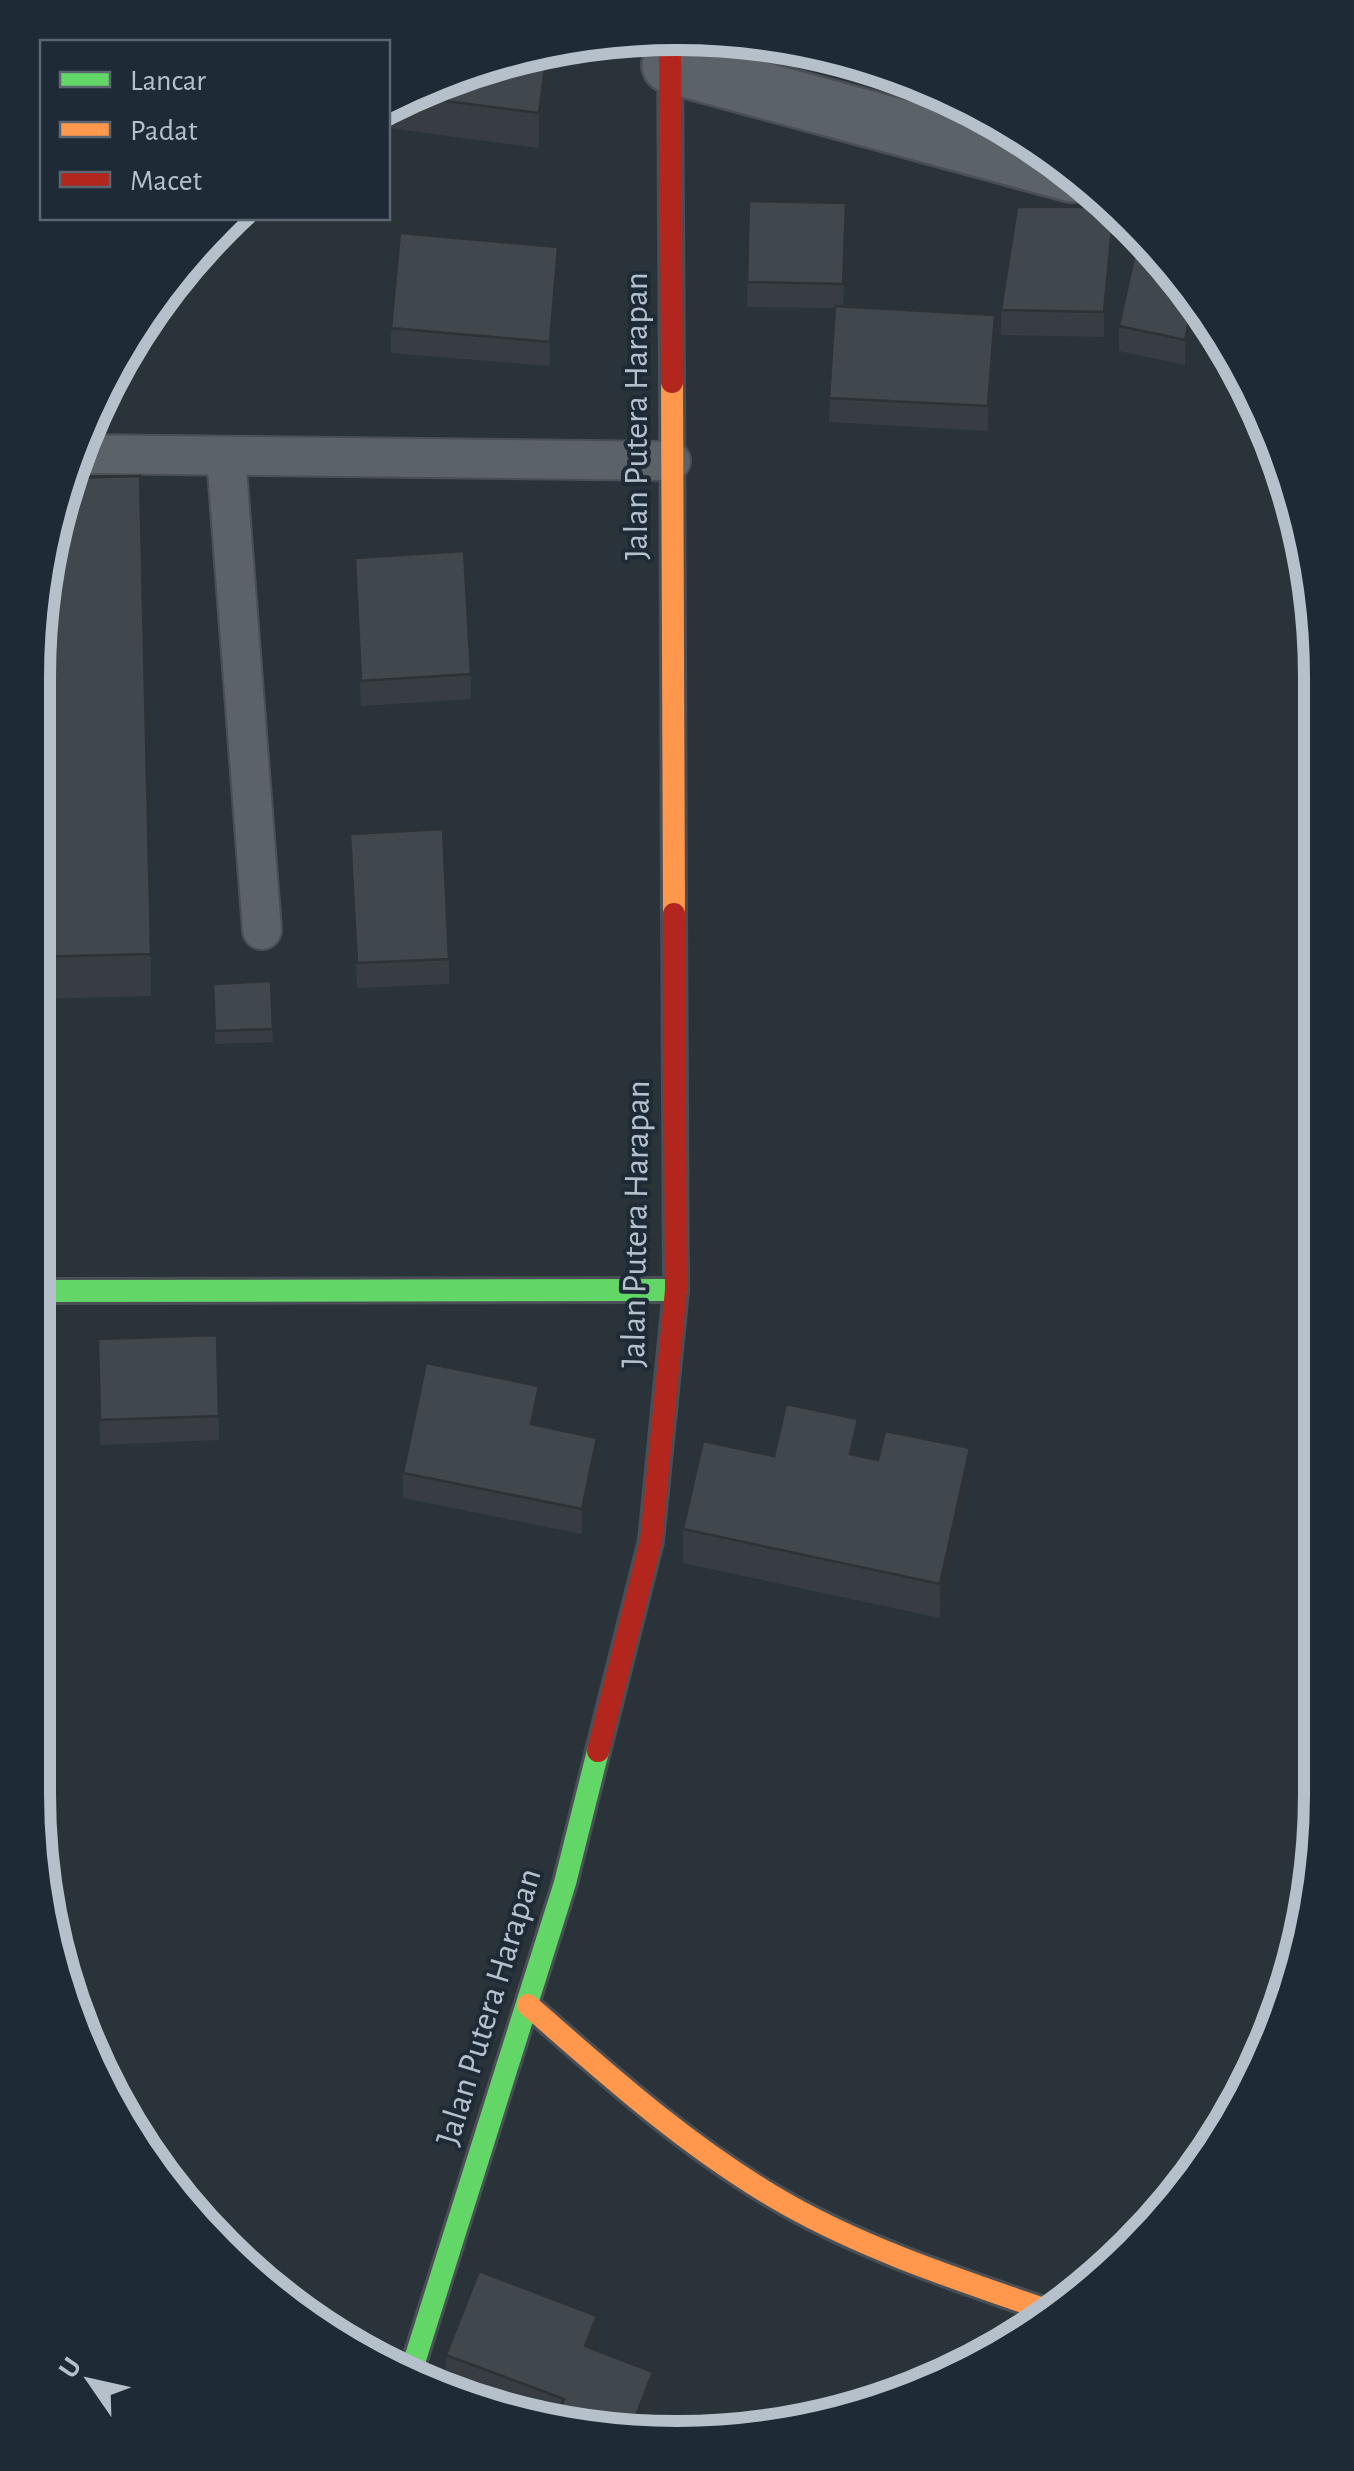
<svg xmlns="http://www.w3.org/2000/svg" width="1354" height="2471" font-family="'Alegreya Sans',sans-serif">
<rect width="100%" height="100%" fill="#2b333a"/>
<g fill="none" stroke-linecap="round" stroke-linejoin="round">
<defs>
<g id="lane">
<path d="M78,454L671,461"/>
<path d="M226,456L262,930"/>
</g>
<path id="street" d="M670,65L1072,174"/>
<g id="fast">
<path d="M33,1291L676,1290"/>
<path d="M411,2372L565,1883L598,1751"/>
</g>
<g id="slow">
<path d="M672,382L674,914"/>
<path d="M528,2005C610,2077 692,2151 788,2205C870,2251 960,2280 1049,2311"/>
</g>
<g id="jam">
<path d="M670,44L672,382"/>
<path d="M598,1751L651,1541L676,1290L674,914"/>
</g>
</defs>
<use href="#lane" stroke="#494f54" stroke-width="42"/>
<use href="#street" stroke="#494f54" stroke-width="60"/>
<use href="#fast" stroke="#494f54" stroke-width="28"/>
<use href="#slow" stroke="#494f54" stroke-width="28"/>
<use href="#jam" stroke="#494f54" stroke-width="28"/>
<use href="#lane" stroke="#5b6268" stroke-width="38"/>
<use href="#street" stroke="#5b6268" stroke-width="55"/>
<use href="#fast" stroke="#63d668" stroke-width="22"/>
<use href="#slow" stroke="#ff974d" stroke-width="22"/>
<use href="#jam" stroke="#b3261e" stroke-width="22"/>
</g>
<g fill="#373d42">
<path d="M550,52L539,148L388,128V115L510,55Z"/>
<path d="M749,201L846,228L843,307L995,340L988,431L829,422L834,308L747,307Z"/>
<path d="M1140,230L1198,301L1185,365L1119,351V326Z"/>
<path d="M1114,231L1104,337L1001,335V310Z"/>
<path d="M558,271L550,366L391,353V328Z"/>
<path d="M1199,319H1213L1231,355L1199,344Z"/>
<path d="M355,558L471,674V699L361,706Z"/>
<path d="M34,635L151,954V996L33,999Z"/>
<path d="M350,834L449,959V984L357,988Z"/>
<path d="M271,981L273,1042L215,1044L213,984Z"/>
<path d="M33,1299L48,1325L40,1444H33Z"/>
<path d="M217,1335L219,1440L100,1445L98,1339Z"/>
<path d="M539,1411L536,1425L597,1462L582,1534L403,1498V1473Z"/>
<path d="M858,1455L970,1483L940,1618L683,1563V1529Z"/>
<path d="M597,2350L653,2407L644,2430L521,2418L446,2387V2355Z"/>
</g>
<g fill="#2d3236">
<path d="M547,52H550V58L539,148V113Z"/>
<path d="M1114,207V231L1104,337V312Z"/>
<path d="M558,247V271L550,366V342Z"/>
<path d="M1194,296L1198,301L1185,365V340Z"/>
<path d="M995,315V340L988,431V406Z"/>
<path d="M48,1300V1325L40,1444V1420Z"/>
<path d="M539,1386V1411L531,1449V1424Z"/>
<path d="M858,1419V1454L850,1488V1454Z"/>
<path d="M597,1438V1462L582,1534V1509Z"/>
<path d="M970,1448V1483L940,1618V1584Z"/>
<path d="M597,2316V2351L585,2346Z"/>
<path d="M337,2322V2338L331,2335Z"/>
<path d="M653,2372V2407L644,2430L631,2428Z"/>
</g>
<g fill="#40474d" stroke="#2d3236" stroke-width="2.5">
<path d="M547,52L539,113L422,98L510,55Z"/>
<path d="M749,201L846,203L843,284L747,282Z"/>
<path d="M1017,207H1114L1104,312L1001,310Z"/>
<path d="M1140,230L1194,296L1185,340L1119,326Z"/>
<path d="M400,233L558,247L550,342L391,328Z"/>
<path d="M835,306L995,315L988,406L829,398Z"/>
<path d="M1203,307L1213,319L1216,325L1199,319Z"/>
<path d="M140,476L151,954L33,957L34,635L55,510L68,478Z"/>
<path d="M464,551L471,674L361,681L355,558Z"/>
<path d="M443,829L449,959L357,963L350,834Z"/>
<path d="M271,981L273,1029L215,1031L213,984Z"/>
<path d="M33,1299L48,1300L40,1420L33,1419Z"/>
<path d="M217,1335L219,1416L100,1420L98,1339Z"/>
<path d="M426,1363L539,1386L531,1424L597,1438L582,1509L403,1473Z"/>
<path d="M786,1404L858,1419L850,1454L878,1460L885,1431L970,1448L940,1584L683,1529L703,1441L774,1456Z"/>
<path d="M479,2271L597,2316L585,2346L653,2372L631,2428L556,2421L564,2399L446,2355Z"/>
<path d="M288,2301L337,2322L331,2335L319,2330Z"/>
</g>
<g text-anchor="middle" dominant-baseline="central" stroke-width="8" stroke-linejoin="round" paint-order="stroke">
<g font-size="35" fill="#b6c0ca" stroke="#1e2a35">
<text transform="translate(636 416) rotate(-90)">Jalan Putera Harapan</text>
<text transform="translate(636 1224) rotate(-89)">Jalan Putera Harapan</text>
<text transform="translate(489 2007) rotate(-73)">Jalan Putera Harapan</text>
</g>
</g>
<path d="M0 0H1354V2471H0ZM677 50H677A627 627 0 0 1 1304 677V1794A627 627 0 0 1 677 2421H677A627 627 0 0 1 50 1794V677A627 627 0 0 1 677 50Z" fill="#1e2a35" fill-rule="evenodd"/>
<path fill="none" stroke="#b6c0ca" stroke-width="12" d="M677 50H677A627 627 0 0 1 1304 677V1794A627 627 0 0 1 677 2421H677A627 627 0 0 1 50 1794V677A627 627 0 0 1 677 50Z"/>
<rect x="40" y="40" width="350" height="180" fill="#1e2a35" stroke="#5b6671" stroke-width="2.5"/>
<rect x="60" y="72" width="50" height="15" fill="#63d668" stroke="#5b6671" stroke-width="2.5"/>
<text x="130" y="90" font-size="30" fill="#b6c0ca">Lancar</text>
<rect x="60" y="122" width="50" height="15" fill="#ff974d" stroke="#5b6671" stroke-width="2.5"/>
<text x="130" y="140" font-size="30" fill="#b6c0ca">Padat</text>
<rect x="60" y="172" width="50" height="15" fill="#b3261e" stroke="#5b6671" stroke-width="2.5"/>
<text x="130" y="190" font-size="30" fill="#b6c0ca">Macet</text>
<g transform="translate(90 2381) rotate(304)" stroke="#1e2a35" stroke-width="8" paint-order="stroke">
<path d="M0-8L18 38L0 25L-18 38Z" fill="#b6c0ca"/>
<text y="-15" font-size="28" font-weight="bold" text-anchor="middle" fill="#b6c0ca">U</text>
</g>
</svg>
